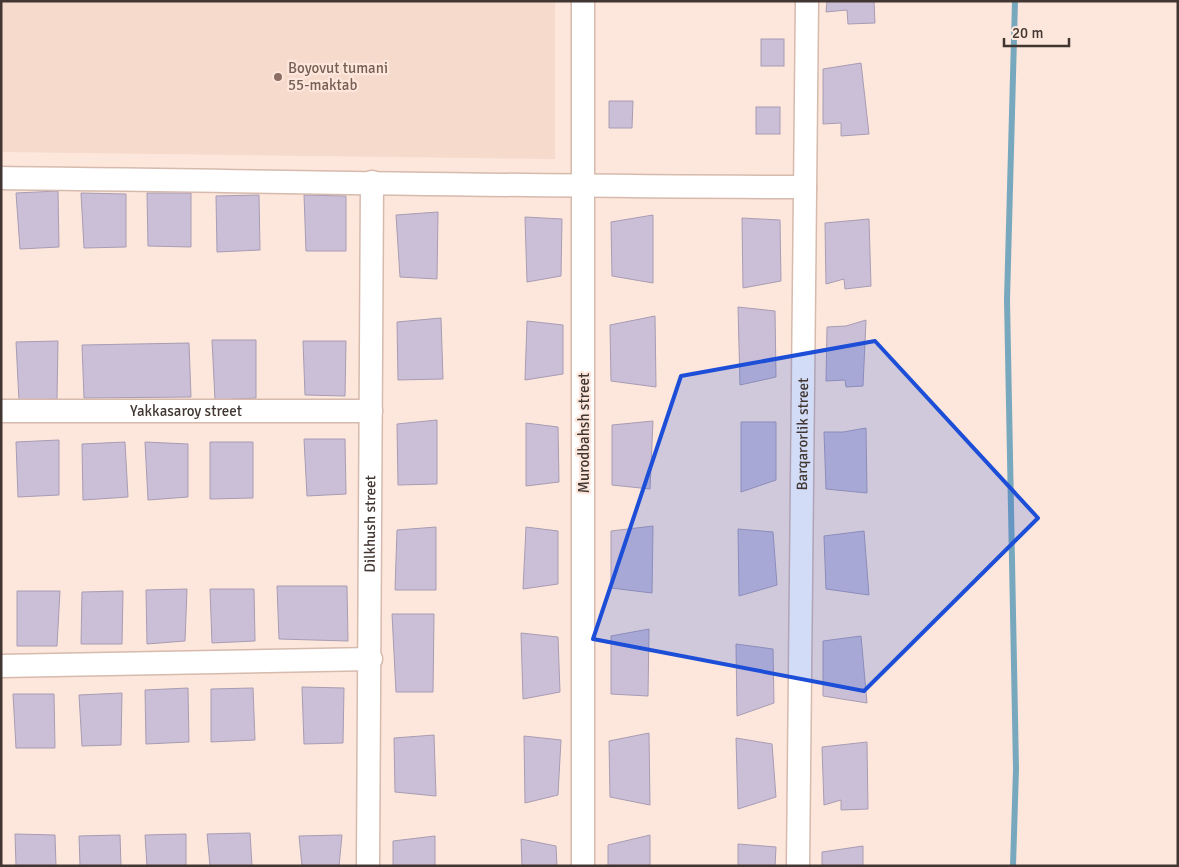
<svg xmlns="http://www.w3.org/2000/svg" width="1179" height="867" font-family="Signika,sans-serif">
<rect width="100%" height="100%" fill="#fde7dc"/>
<path fill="#f6dacc" d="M1,1H555V159L1,152Z"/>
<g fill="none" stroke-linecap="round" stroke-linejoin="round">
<path stroke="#78a8bd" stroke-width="6" d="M1013,866L1016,769L1007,300L1015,1"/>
</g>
<g fill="#cbbfd8" stroke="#a89cb3">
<path d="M827,1H874L875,23L848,24L847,10L826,12Z"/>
<rect x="761" y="39" width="23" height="27"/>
<path d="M861,63L869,134L841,136V123L823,124V69Z"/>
<path d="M609,101H633L632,128H609Z"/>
<rect x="756" y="107" width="24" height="27"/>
<path d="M58,191L59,247L20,249L16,193Z"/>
<path d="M81,193L126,194V247L84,248Z"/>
<path d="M147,193H191V247L148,246Z"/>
<path d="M259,195L260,250L217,252L216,196Z"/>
<path d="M304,195L346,196V251H306Z"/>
<path d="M438,212L437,279L400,277L396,215Z"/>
<path d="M653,215V283L612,276L611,222Z"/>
<path d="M525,217L562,219L561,276L527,282Z"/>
<path d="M742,218L780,220L781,281L743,288Z"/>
<path d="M869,219L871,286L845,289L844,279L826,284L825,223Z"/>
<path d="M738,307L775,311L776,377L740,385Z"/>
<path d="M655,316L656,387L611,381L610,325Z"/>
<path d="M441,318L443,379L398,380L397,322Z"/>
<path d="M866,320L863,386L846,387L845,380L826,381L827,327L846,326Z"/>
<path d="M527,321L563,325V374L525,380Z"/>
<path d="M212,340H256V398L215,400Z"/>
<path d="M58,341L57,399L19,401L16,342Z"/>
<path d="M303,341H346L345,396L305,395Z"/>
<path d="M189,343L191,397L84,398L82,345Z"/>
<path d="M437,420V484L398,485L397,424Z"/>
<path d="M653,421L650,489L612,485V425Z"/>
<path d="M741,422H776V480L741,492Z"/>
<path d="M526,423L558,427L559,482L526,486Z"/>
<path d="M866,428L867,493L826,489L824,432H843Z"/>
<path d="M304,439H345L346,494L307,496Z"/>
<path d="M59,440V495L18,497L16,442Z"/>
<path d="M125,442L128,497L83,500L82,444Z"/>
<path d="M145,442L188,444V497L148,500Z"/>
<path d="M210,442H253V498L210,499Z"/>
<path d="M653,526L652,593L611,588V531Z"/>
<path d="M436,527V590H395L397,530Z"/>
<path d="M526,527L558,531V584L523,589Z"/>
<path d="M738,529L773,532L777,585L739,596Z"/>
<path d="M864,531L869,595L826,589L824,536Z"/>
<path d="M277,586H347L348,641L279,639Z"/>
<path d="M187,589L185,641L147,644L146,590Z"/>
<path d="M210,589H254L255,641L212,643Z"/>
<path d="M17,591H60L57,646H17Z"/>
<path d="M123,591L122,644H81L82,592Z"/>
<path d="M392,614H434L433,692H396Z"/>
<path d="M649,629L648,696L611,694V636Z"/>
<path d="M521,633L558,637L560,692L523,699Z"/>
<path d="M861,636L867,703L823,696V641Z"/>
<path d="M736,644L773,649L774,703L737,716Z"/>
<path d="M302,687L344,688L343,743L304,744Z"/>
<path d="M188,688L189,742L146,744L145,690Z"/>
<path d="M253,688L255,740L211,742V689Z"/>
<path d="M122,693L121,745L82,746L79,695Z"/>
<path d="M13,694H54L55,748H16Z"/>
<path d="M649,733L650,805L610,797L609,741Z"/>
<path d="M434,735L436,796L395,792L394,738Z"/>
<path d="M524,736L561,740L558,795L525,803Z"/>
<path d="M736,738L772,744L776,797L738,809Z"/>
<path d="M867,742L868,809L841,810V800L824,805L822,747Z"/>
<path d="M250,833L252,866H210L207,834Z"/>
<path d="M15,834L55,835L56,866H16Z"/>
<path d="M186,834V866H147L145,835Z"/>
<path d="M120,835L121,866H80L79,836Z"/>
<path d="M342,835L339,866H302L299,836Z"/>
<path d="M650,835V866H608V845Z"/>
<path d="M435,836V866H393V841Z"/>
<path d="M521,839L556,846L557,866H522Z"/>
<path d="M738,844L776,847L775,866H738Z"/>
<path d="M863,846V866H822V852Z"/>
</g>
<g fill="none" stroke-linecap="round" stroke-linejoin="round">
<defs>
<g id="minor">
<path d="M583,1V866"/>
<path d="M1,178C269,181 537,187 805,187"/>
<path id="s1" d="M1,411H371"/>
<path d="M1,666L371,659"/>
<path id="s2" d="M368,866L372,182"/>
<path id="s3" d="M798,866L807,1"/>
</g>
</defs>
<use href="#minor" stroke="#d5baad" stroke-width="25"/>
<use href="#minor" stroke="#fff" stroke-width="22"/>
</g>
<path fill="#1d4ed8" fill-opacity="0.2" stroke="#1d4ed8" stroke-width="4" stroke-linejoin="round" d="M875,341L1038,518L864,691L593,639L681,376Z"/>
<circle fill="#8d6e63" stroke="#fde7dc" stroke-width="2" cx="278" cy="77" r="5"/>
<g text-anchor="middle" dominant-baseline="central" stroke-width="4.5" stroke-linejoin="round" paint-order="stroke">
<g font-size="15" fill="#785e54" stroke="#fde7dc" text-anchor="start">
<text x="288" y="68">Boyovut tumani<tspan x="288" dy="17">55-maktab</tspan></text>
</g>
<g font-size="15" fill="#413631" stroke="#fde7dc">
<text stroke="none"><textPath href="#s1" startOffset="185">Yakkasaroy street</textPath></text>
<text transform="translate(584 433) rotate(-90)">Murodbahsh street</text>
<text stroke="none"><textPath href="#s3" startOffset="432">Barqarorlik street</textPath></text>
<text stroke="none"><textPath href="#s2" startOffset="342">Dilkhush street</textPath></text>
</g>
</g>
<rect width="1179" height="867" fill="none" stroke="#413631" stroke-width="5"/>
<path d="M1004 38v8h65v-8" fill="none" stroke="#413631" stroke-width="2.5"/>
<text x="1012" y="38" font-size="15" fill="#413631" stroke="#fde7dc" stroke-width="4" paint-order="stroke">20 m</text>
</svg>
